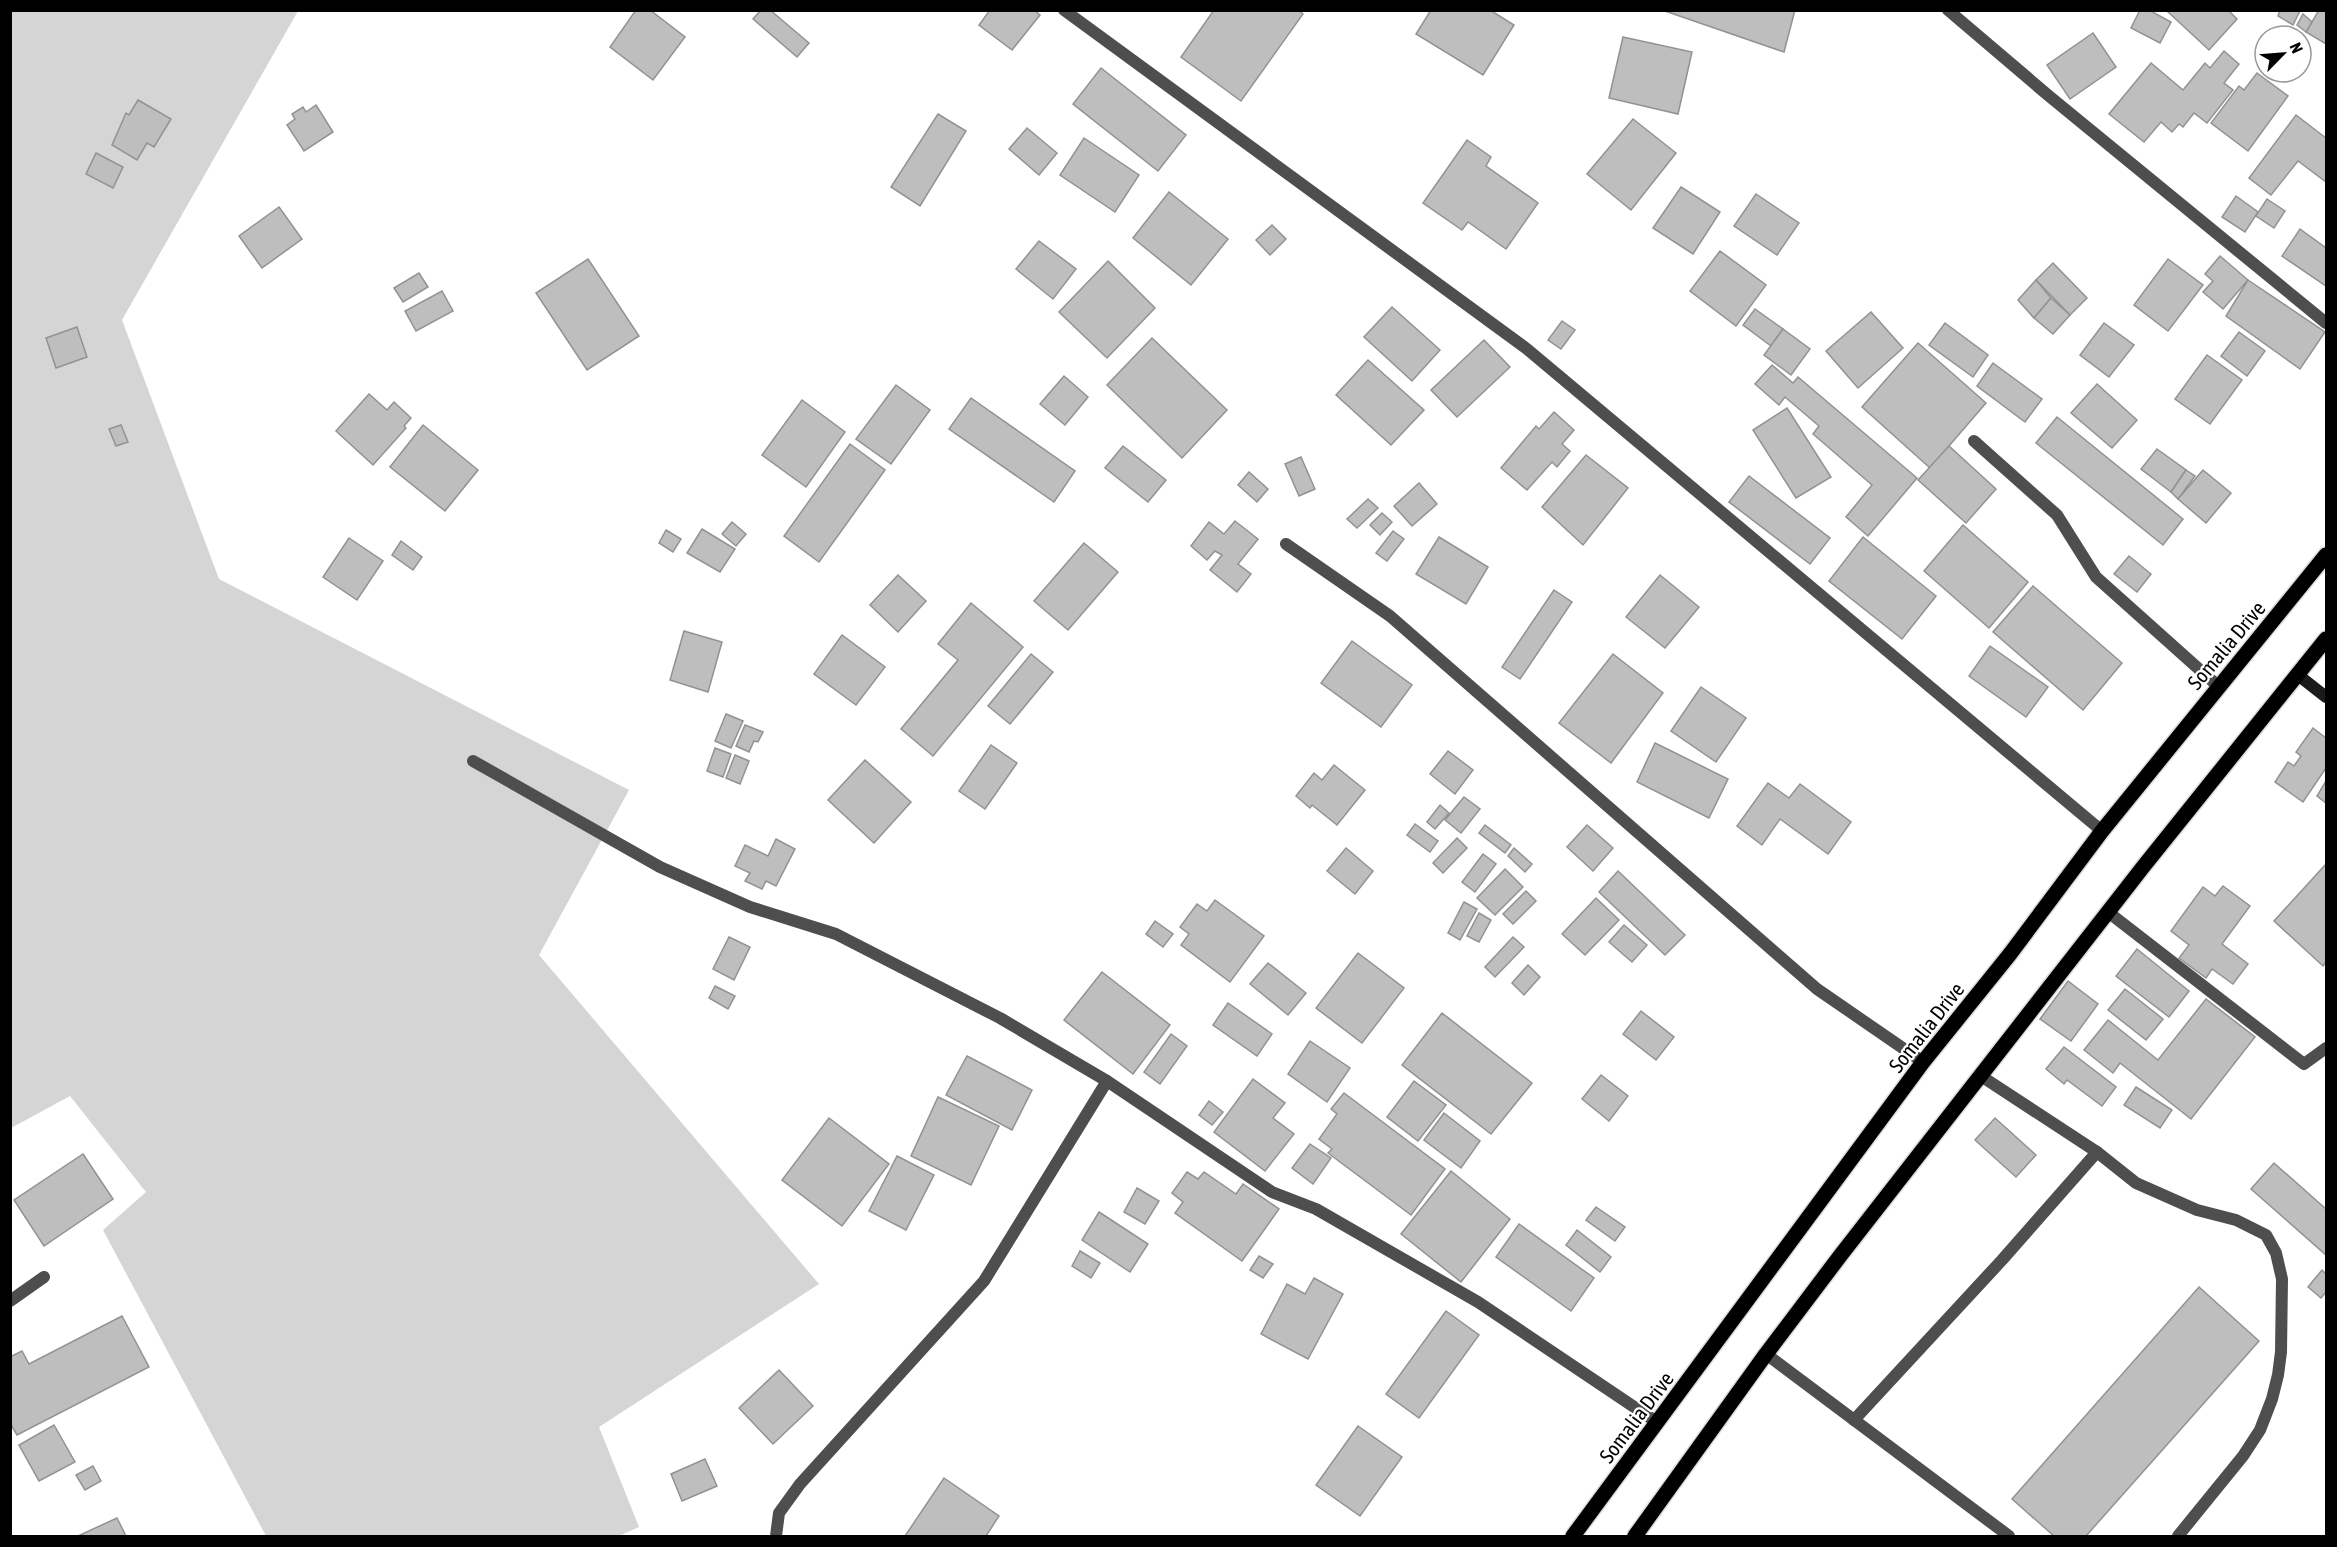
<svg xmlns="http://www.w3.org/2000/svg" width="2337" height="1547" font-family="'Asap Condensed',sans-serif">
<rect width="100%" height="100%" fill="#fff"/>
<path fill="#d5d5d5" d="M11,11H298L122,320L219,579L629,790L539,955L819,1284L599,1427L639,1527L619,1536H266L103,1230L146,1192L70,1096L11,1128Z"/>
<g fill="#bebebe" stroke="#929292" stroke-width="1.5">
<path d="M636,10H650L685,37L653,80L610,47Z"/>
<path d="M761,10H770L809,43L797,57L753,19Z"/>
<path d="M990,10H1034L1040,15L1012,50L979,25Z"/>
<path d="M1214,10H1298L1303,14L1241,101L1181,57Z"/>
<path d="M1431,10H1490L1514,25L1483,75L1416,34Z"/>
<path d="M1662,10H1795L1784,52Z"/>
<path d="M2140,10H2149L2171,22L2160,43L2131,28Z"/>
<path d="M2228,10L2237,19L2209,50L2167,11Z"/>
<path d="M2280,10H2299L2300,11L2293,25L2278,16Z"/>
<path d="M2319,10H2326V44L2306,32Z"/>
<path d="M2303,14L2312,22L2306,32L2297,25Z"/>
<path d="M2093,33L2116,67L2070,99L2047,65Z"/>
<path d="M1623,37L1692,52L1678,114L1609,98Z"/>
<path d="M2224,51L2239,64L2224,83L2233,90L2207,123L2194,113L2183,127L2179,124L2172,132L2161,122L2144,142L2109,114L2151,63L2183,90L2205,63L2210,68Z"/>
<path d="M1101,68L1186,135L1158,171L1073,104Z"/>
<path d="M2257,73L2288,96L2248,151L2211,123L2239,86L2244,90Z"/>
<path d="M138,100L171,119L154,147L147,143L137,160L112,145L126,113L129,115Z"/>
<path d="M316,105L333,132L304,151L287,125L295,119L292,114L303,107L306,112Z"/>
<path d="M938,114L966,131L920,206L891,187Z"/>
<path d="M2296,115L2326,138V182L2298,161L2271,195L2249,178Z"/>
<path d="M1633,119L1676,153L1631,210L1587,174Z"/>
<path d="M1027,128L1057,153L1039,175L1009,149Z"/>
<path d="M1084,138L1139,175L1115,212L1060,175Z"/>
<path d="M1467,140L1491,157L1486,166L1538,203L1506,249L1468,222L1462,230L1423,203Z"/>
<path d="M96,153L123,167L113,188L86,174Z"/>
<path d="M1681,187L1720,212L1693,254L1653,228Z"/>
<path d="M1169,192L1228,239L1191,285L1133,238Z"/>
<path d="M1756,194L1799,223L1777,255L1734,226Z"/>
<path d="M2236,196L2258,212L2245,232L2222,217Z"/>
<path d="M2267,199L2285,211L2274,228L2256,216Z"/>
<path d="M279,207L302,239L262,268L239,236Z"/>
<path d="M1272,225L1286,239L1270,255L1256,240Z"/>
<path d="M2300,229L2326,248V286L2282,256Z"/>
<path d="M1039,241L1076,269L1053,299L1016,269Z"/>
<path d="M1720,251L1766,285L1736,326L1690,291Z"/>
<path d="M2220,256L2248,280L2223,309L2203,292L2213,281L2205,274Z"/>
<path d="M588,259L639,336L587,370L536,293Z"/>
<path d="M2168,259L2203,285L2168,331L2134,305Z"/>
<path d="M1108,261L1155,308L1107,358L1059,312Z"/>
<path d="M2053,263L2087,298L2070,315L2036,280Z"/>
<path d="M419,273L428,287L403,302L394,288Z"/>
<path d="M2036,280L2051,298L2034,318L2018,300Z"/>
<path d="M2248,280L2325,332L2300,369L2226,316Z"/>
<path d="M442,291L453,311L416,331L405,311Z"/>
<path d="M2051,298L2070,315L2053,334L2034,318Z"/>
<path d="M1392,307L1440,350L1412,381L1364,337Z"/>
<path d="M1755,309L1783,329L1771,346L1743,325Z"/>
<path d="M1871,312L1903,348L1858,388L1826,351Z"/>
<path d="M1562,321L1575,330L1561,349L1548,340Z"/>
<path d="M1945,323L1988,355L1973,377L1929,345Z"/>
<path d="M2104,323L2134,345L2109,377L2080,355Z"/>
<path d="M77,327L87,357L56,368L46,338Z"/>
<path d="M1783,329L1810,349L1791,375L1764,355Z"/>
<path d="M2239,332L2265,351L2247,376L2221,356Z"/>
<path d="M1152,338L1227,410L1182,458L1107,385Z"/>
<path d="M1484,340L1510,367L1457,417L1431,390Z"/>
<path d="M1918,343L1986,403L1930,468L1862,407Z"/>
<path d="M2207,355L2242,380L2210,424L2175,399Z"/>
<path d="M1368,360L1424,410L1391,445L1336,395Z"/>
<path d="M1993,363L2042,399L2025,422L1977,386Z"/>
<path d="M1772,365L1793,383L1798,377L1917,478L1868,536L1846,517L1872,485L1813,434L1819,426L1785,397L1779,405L1755,384Z"/>
<path d="M1064,376L1088,397L1065,425L1040,404Z"/>
<path d="M2097,384L2137,420L2112,448L2071,413Z"/>
<path d="M896,385L930,410L891,464L856,439Z"/>
<path d="M369,394L387,410L394,402L411,418L404,426L406,428L373,465L336,431Z"/>
<path d="M971,398L1075,471L1054,502L949,429Z"/>
<path d="M802,400L845,432L806,487L762,455Z"/>
<path d="M1787,408L1831,477L1796,498L1753,430Z"/>
<path d="M1554,412L1574,430L1562,444L1570,451L1557,467L1552,462L1527,490L1501,468L1536,426L1539,429Z"/>
<path d="M2057,417L2183,519L2163,545L2036,443Z"/>
<path d="M121,425L128,442L116,446L109,429Z"/>
<path d="M423,425L478,470L445,511L390,467Z"/>
<path d="M850,444L885,470L819,562L784,536Z"/>
<path d="M1123,446L1166,480L1148,502L1105,468Z"/>
<path d="M1949,446L1996,489L1966,523L1918,480Z"/>
<path d="M2157,449L2186,470L2171,492L2141,469Z"/>
<path d="M1586,455L1628,488L1583,545L1542,507Z"/>
<path d="M1301,457L1315,489L1299,496L1285,464Z"/>
<path d="M2186,470L2195,476L2178,499L2171,492Z"/>
<path d="M2203,470L2231,493L2206,523L2178,499Z"/>
<path d="M1249,472L1268,489L1257,502L1238,485Z"/>
<path d="M1749,476L1830,538L1810,564L1729,502Z"/>
<path d="M1419,483L1437,504L1412,526L1394,506Z"/>
<path d="M1368,499L1378,508L1357,528L1347,519Z"/>
<path d="M1382,513L1392,522L1380,535L1370,525Z"/>
<path d="M1235,521L1258,539L1238,564L1251,574L1237,592L1210,570L1222,555L1215,551L1207,560L1191,546L1209,522L1224,534Z"/>
<path d="M732,522L746,534L736,546L722,534Z"/>
<path d="M1963,525L2028,582L1989,628L1924,571Z"/>
<path d="M702,529L735,549L720,572L687,553Z"/>
<path d="M666,530L681,539L673,552L659,543Z"/>
<path d="M1393,531L1404,539L1387,561L1376,553Z"/>
<path d="M1439,537L1488,567L1466,604L1416,574Z"/>
<path d="M1863,537L1936,596L1902,639L1829,581Z"/>
<path d="M349,538L383,561L357,600L323,577Z"/>
<path d="M401,541L422,557L413,570L392,555Z"/>
<path d="M1084,543L1118,572L1068,630L1034,601Z"/>
<path d="M2129,556L2151,574L2137,592L2114,574Z"/>
<path d="M898,575L926,601L898,632L870,605Z"/>
<path d="M1660,575L1699,607L1665,648L1626,617Z"/>
<path d="M2033,586L2122,663L2083,710L1993,632Z"/>
<path d="M1554,590L1572,602L1520,679L1502,667Z"/>
<path d="M971,603L1023,647L933,756L901,729L958,660L938,644Z"/>
<path d="M684,631L722,642L708,692L670,680Z"/>
<path d="M842,635L885,667L856,705L814,674Z"/>
<path d="M1352,641L1412,685L1381,727L1321,683Z"/>
<path d="M1990,646L2048,687L2026,717L1969,676Z"/>
<path d="M1031,654L1053,672L1010,724L988,706Z"/>
<path d="M1613,654L1663,693L1611,763L1559,723Z"/>
<path d="M1701,687L1746,718L1716,762L1671,731Z"/>
<path d="M726,714L743,721L731,748L715,741Z"/>
<path d="M745,725L763,732L758,742L754,741L749,752L736,746Z"/>
<path d="M2313,728L2326,738V768L2303,802L2275,782L2288,762L2294,766L2301,756L2296,752Z"/>
<path d="M1655,743L1728,779L1709,818L1637,782Z"/>
<path d="M991,745L1017,763L985,809L959,791Z"/>
<path d="M715,748L731,754L723,777L707,771Z"/>
<path d="M1448,751L1473,770L1455,794L1430,774Z"/>
<path d="M735,755L749,761L740,784L726,778Z"/>
<path d="M865,760L911,802L874,843L828,800Z"/>
<path d="M1334,765L1365,790L1337,825L1312,805L1310,808L1296,796L1314,773L1322,780Z"/>
<path d="M2326,781V803L2317,796Z"/>
<path d="M1768,783L1789,798L1800,784L1851,822L1828,854L1780,819L1762,845L1737,826Z"/>
<path d="M1464,797L1480,809L1461,833L1445,820Z"/>
<path d="M1440,805L1449,813L1435,829L1427,822Z"/>
<path d="M1415,824L1438,841L1430,852L1407,835Z"/>
<path d="M1485,825L1511,845L1505,853L1479,833Z"/>
<path d="M1587,825L1613,848L1593,871L1567,847Z"/>
<path d="M1457,838L1467,848L1443,873L1433,863Z"/>
<path d="M776,839L795,849L776,886L766,881L762,889L745,881L750,873L735,866L745,845L768,856Z"/>
<path d="M1346,848L1373,871L1355,894L1327,871Z"/>
<path d="M1514,848L1532,864L1525,872L1508,856Z"/>
<path d="M1483,854L1496,864L1475,892L1462,882Z"/>
<path d="M2326,864V962L2323,966L2274,921Z"/>
<path d="M1505,869L1523,887L1495,915L1477,898Z"/>
<path d="M1618,871L1685,935L1665,955L1599,892Z"/>
<path d="M2223,886L2250,906L2222,944L2248,964L2233,984L2212,969L2206,978L2179,958L2189,945L2171,931L2203,887L2215,896Z"/>
<path d="M1526,891L1536,901L1513,924L1503,914Z"/>
<path d="M1596,898L1619,920L1585,955L1562,934Z"/>
<path d="M1215,900L1264,936L1230,982L1181,945L1189,934L1180,927L1197,904L1207,911Z"/>
<path d="M1464,902L1477,909L1460,940L1448,933Z"/>
<path d="M1479,913L1491,920L1479,942L1467,936Z"/>
<path d="M1155,921L1173,934L1163,947L1146,934Z"/>
<path d="M1624,925L1647,945L1632,962L1609,942Z"/>
<path d="M729,937L750,947L734,980L713,969Z"/>
<path d="M1513,937L1524,947L1495,977L1485,967Z"/>
<path d="M2137,949L2189,991L2169,1017L2116,976Z"/>
<path d="M1358,953L1404,988L1362,1043L1316,1008Z"/>
<path d="M1268,963L1306,993L1288,1015L1250,984Z"/>
<path d="M1528,965L1540,977L1524,995L1512,983Z"/>
<path d="M1102,972L1170,1025L1133,1074L1064,1020Z"/>
<path d="M2068,981L2098,1004L2071,1041L2040,1019Z"/>
<path d="M715,986L735,996L728,1009L709,998Z"/>
<path d="M2125,989L2163,1019L2146,1040L2108,1010Z"/>
<path d="M2206,999L2255,1037L2191,1119L2120,1063L2113,1073L2084,1050L2108,1020L2158,1060Z"/>
<path d="M1228,1003L1272,1034L1257,1056L1213,1025Z"/>
<path d="M1641,1011L1674,1037L1656,1060L1623,1034Z"/>
<path d="M1442,1013L1532,1083L1491,1134L1402,1065Z"/>
<path d="M1171,1034L1187,1046L1160,1084L1144,1072Z"/>
<path d="M1310,1041L1350,1068L1327,1102L1288,1074Z"/>
<path d="M2064,1047L2116,1087L2102,1106L2067,1080L2064,1084L2046,1069Z"/>
<path d="M967,1056L1032,1090L1012,1130L946,1095Z"/>
<path d="M1601,1075L1628,1096L1609,1121L1582,1099Z"/>
<path d="M1253,1079L1285,1103L1273,1118L1294,1134L1265,1171L1214,1132Z"/>
<path d="M1414,1081L1446,1105L1418,1141L1387,1117Z"/>
<path d="M2136,1087L2172,1110L2160,1128L2124,1105Z"/>
<path d="M1344,1093L1445,1169L1411,1215L1328,1153L1332,1149L1319,1139L1337,1114L1331,1109Z"/>
<path d="M938,1097L999,1126L971,1185L911,1156Z"/>
<path d="M1209,1101L1223,1112L1212,1125L1199,1115Z"/>
<path d="M1444,1113L1480,1141L1461,1168L1424,1140Z"/>
<path d="M829,1118L889,1164L842,1226L782,1180Z"/>
<path d="M1995,1118L2036,1155L2016,1177L1975,1140Z"/>
<path d="M1310,1144L1331,1158L1313,1184L1292,1168Z"/>
<path d="M83,1154L113,1199L44,1246L14,1200Z"/>
<path d="M897,1156L934,1175L906,1230L869,1211Z"/>
<path d="M2274,1163L2326,1209V1255L2251,1189Z"/>
<path d="M1451,1171L1510,1219L1461,1282L1401,1234Z"/>
<path d="M1187,1172L1198,1179L1204,1172L1236,1194L1243,1184L1279,1209L1242,1261L1175,1213L1183,1202L1172,1193Z"/>
<path d="M1137,1188L1159,1201L1145,1224L1124,1212Z"/>
<path d="M1596,1207L1625,1227L1615,1241L1586,1220Z"/>
<path d="M1099,1212L1148,1244L1130,1272L1082,1240Z"/>
<path d="M1519,1224L1594,1278L1571,1311L1496,1257Z"/>
<path d="M1577,1230L1611,1257L1600,1272L1566,1245Z"/>
<path d="M1080,1251L1100,1263L1091,1278L1072,1266Z"/>
<path d="M1259,1256L1273,1264L1263,1278L1250,1270Z"/>
<path d="M2322,1270L2326,1274V1292L2321,1298L2308,1287Z"/>
<path d="M1314,1278L1343,1294L1308,1359L1261,1334L1287,1284L1305,1294Z"/>
<path d="M2199,1287L2259,1341L2086,1536H2054L2012,1499Z"/>
<path d="M1446,1311L1479,1335L1419,1418L1386,1394Z"/>
<path d="M122,1316L149,1367L17,1435L10,1423V1357L22,1351L29,1364Z"/>
<path d="M779,1370L813,1406L773,1444L739,1408Z"/>
<path d="M54,1425L75,1462L39,1481L19,1445Z"/>
<path d="M1358,1426L1402,1457L1360,1516L1316,1485Z"/>
<path d="M705,1459L717,1486L682,1501L671,1474Z"/>
<path d="M93,1466L101,1481L85,1490L76,1475Z"/>
<path d="M944,1478L999,1516L986,1536H905Z"/>
<path d="M117,1518L126,1536H78Z"/>
</g>
<g fill="none" stroke-linecap="round" stroke-linejoin="round">
<defs>
<g id="primary">
<path d="M1573,1536L1923,1062L2010,954L2102,831L2326,555"/>
<path d="M1635,1536L1766,1354L1840,1256L2143,867L2326,639"/>
</g>
</defs>
<use href="#primary" stroke="#dbdbdb" stroke-width="18"/>
<g stroke="#4e4e4e" stroke-width="12">
<path d="M1064,10L1527,349L2102,831"/>
<path d="M1948,10L2049,96L2326,323"/>
<path d="M1974,441L2057,515L2096,577L2219,687"/>
<path d="M1286,544L1390,616L1817,989L1923,1062"/>
<path d="M473,761L660,867L750,907L836,934L1000,1018L1107,1081L1272,1192L1316,1209L1478,1302L1658,1423"/>
<path d="M2108,912L2304,1064L2326,1048"/>
<path d="M1981,1076L2097,1152L2136,1183L2197,1210L2236,1220L2266,1235L2276,1253L2282,1279L2281,1352L2278,1375L2272,1399L2260,1430L2243,1456L2178,1536"/>
<path d="M10,1301L44,1277"/>
<path d="M1766,1354L2009,1536"/>
<path d="M1854,1420L2002,1260L2097,1152"/>
<path d="M776,1536L779,1513L800,1484L984,1281L1107,1081"/>
</g>
<path stroke="#1b1b1b" stroke-width="12" d="M2298,675L2326,697"/>
<use href="#primary" stroke="#000" stroke-width="15"/>
</g>
<g text-anchor="middle" dominant-baseline="central" stroke-width="4.5" stroke-linejoin="round" paint-order="stroke">
<g font-size="21" fill="#000" stroke="#fff">
<text transform="translate(2226 645) rotate(-50)">Somalia Drive</text>
<text transform="translate(1926 1027) rotate(-52)">Somalia Drive</text>
<text transform="translate(1636 1417) rotate(-53)">Somalia Drive</text>
</g>
</g>
<rect width="2337" height="1547" fill="none" stroke="#000000" stroke-width="24"/>
<g transform="translate(2283 54) rotate(65)"><circle r="28" fill="#ffffff" stroke="#999999" stroke-width="1.5"/>
<path d="M0-4.5L10 22L0 15L-10 22Z" fill="#000000"/>
<text y="-9" font-size="16" font-weight="bold" text-anchor="middle" fill="#000000">N</text>
</g>
</svg>
